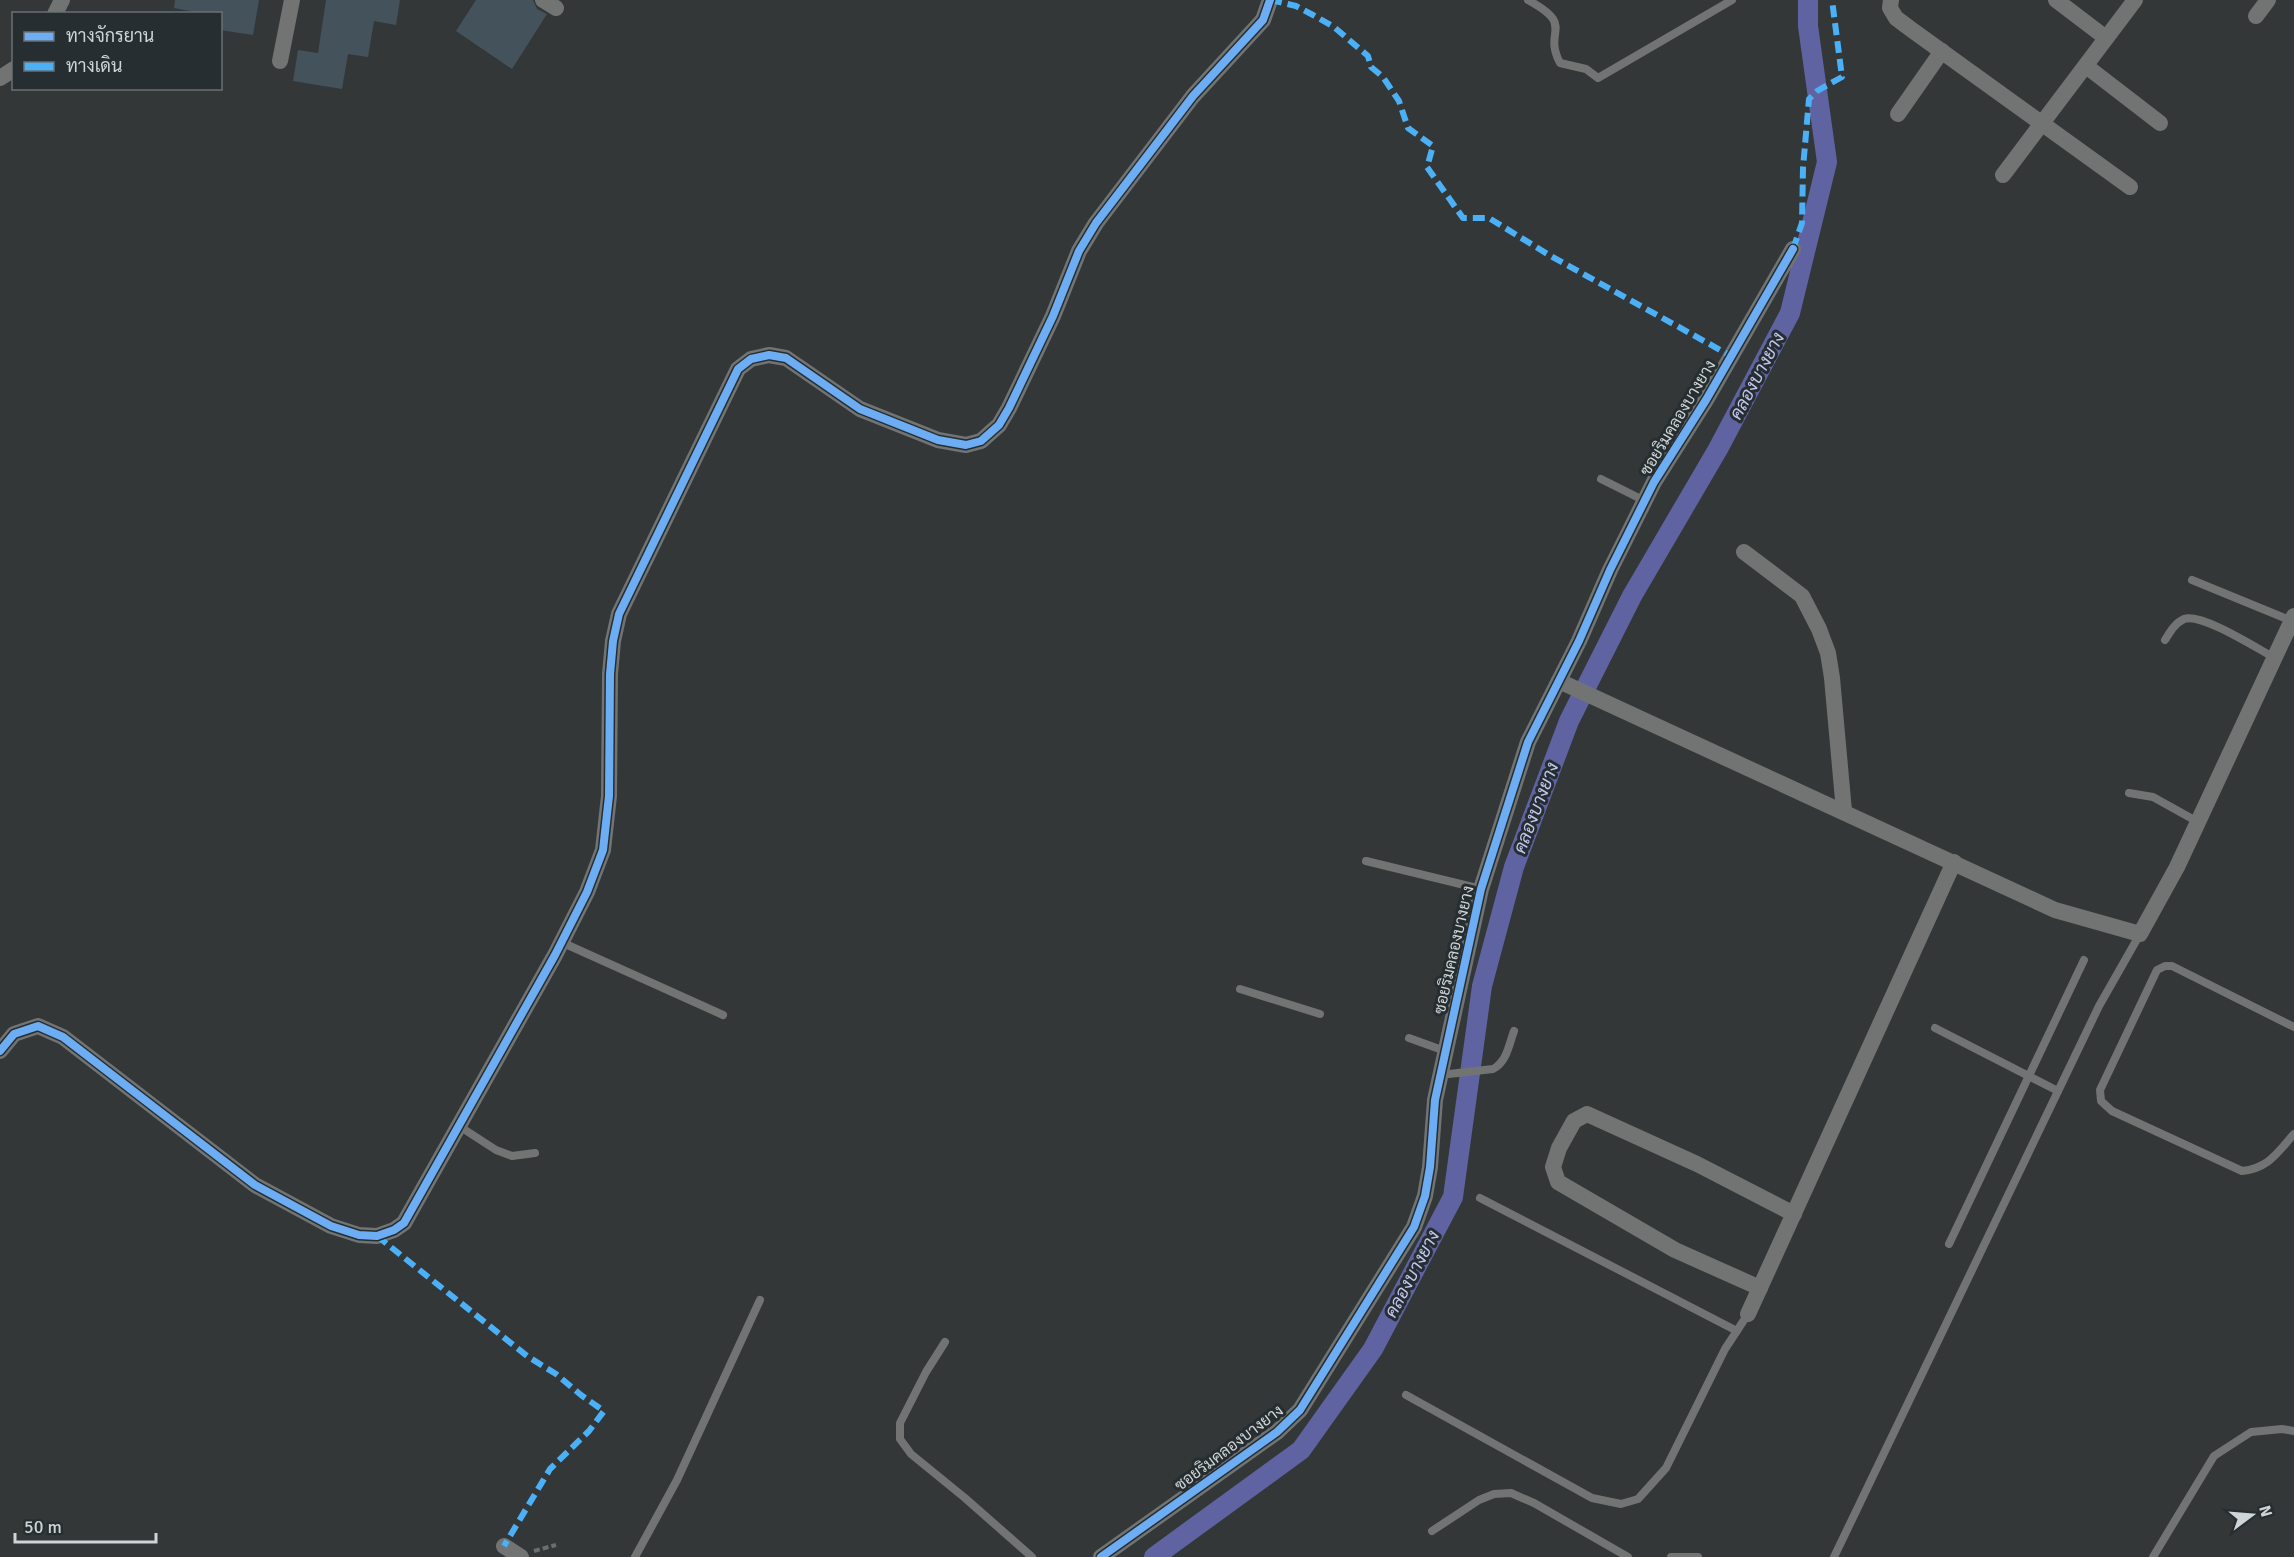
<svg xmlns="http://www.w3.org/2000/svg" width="2294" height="1557" font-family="Signika,Sarabun,sans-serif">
<rect width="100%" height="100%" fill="#333738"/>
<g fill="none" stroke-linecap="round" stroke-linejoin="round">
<path stroke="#6063a1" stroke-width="20" d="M1154,1557L1301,1450L1373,1349L1453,1197L1482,986L1514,867L1569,721L1632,596L1718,449L1790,313L1827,162L1808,26V0"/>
</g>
<g fill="#44525c">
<path d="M175,0H259L253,35L220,30V14H205L174,8Z"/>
<path d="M326,0H400L396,25L374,21L368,57L348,54L342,89L293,81L298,50L318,53Z"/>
<path d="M476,0H533L537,9L547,14L512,69L456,31Z"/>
</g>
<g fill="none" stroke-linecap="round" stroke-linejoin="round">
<path stroke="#6c6e6e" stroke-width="4" stroke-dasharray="6 3" stroke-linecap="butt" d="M534,1551L556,1545"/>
<g stroke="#727474" stroke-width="8">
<path d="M1528,0C1577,27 1542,29 1560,63L1586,69L1598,78L1732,0"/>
<path d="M1601,479L1645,501"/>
<path d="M2192,580L2292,621"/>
<path d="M2165,640C2170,632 2175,623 2184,619C2202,613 2256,648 2275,658"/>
<path d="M2129,793L2153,797L2198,822"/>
<path d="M1366,861L1481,889"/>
<path d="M561,942L723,1015"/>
<path d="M1240,989L1320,1014"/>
<path d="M2294,1027L2172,966H2165L2157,970L2100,1090L2101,1101L2112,1111L2242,1171C2269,1168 2277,1153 2294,1134"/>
<path d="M1935,1028L2058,1091"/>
<path d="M1409,1038L1445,1051"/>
<path d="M1440,1075L1493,1069C1507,1062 1509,1044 1514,1031"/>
<path d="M459,1126L496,1150L512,1156L535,1153"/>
<path d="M1480,1198L1737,1331"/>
<path d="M1949,1244L2084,960"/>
<path d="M945,1342L926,1372L900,1423V1439L911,1454L965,1498L1032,1557"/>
<path d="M1406,1395L1592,1498L1621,1504L1638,1499L1666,1468L1725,1349L1748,1314"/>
<path d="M1432,1531L1479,1500L1494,1494L1511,1493L1534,1503L1628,1557"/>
<path d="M635,1557L677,1480L760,1300"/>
<path d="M1671,1557H1698"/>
<path d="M1834,1557L2099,1006L2140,934"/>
<path d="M2153,1557L2214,1456L2251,1432L2282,1429L2294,1431"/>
</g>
<g stroke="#727474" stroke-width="16">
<path d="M543,0L556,8"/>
<path d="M1891,0L1890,8L1896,18L1912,30L2130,187"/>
<path d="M2056,0L2106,38"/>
<path d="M55,14L62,0"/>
<path d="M2256,16L2268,0"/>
<path d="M280,61L292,0"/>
<path d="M2086,66L2160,123"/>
<path d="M0,78L14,69"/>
<path d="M1898,114L1942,51"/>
<path d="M2003,175L2135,0"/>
<path d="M1744,552L1802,596L1819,629L1828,653L1832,678L1844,811"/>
<path d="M1559,681L2055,910L2140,934L2177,867L2294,616"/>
<path d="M0,1051L14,1034L38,1026L63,1037L255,1185L331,1226L359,1235L377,1236L394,1230L404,1223L555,955L587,892L603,850L609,796L610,674L613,641L619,614L738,369L751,359L769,355L786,358L860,409L938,440L966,445L981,441L999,425L1009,408L1053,316L1079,251L1096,223L1193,96L1263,20L1270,0"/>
<path d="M1760,1288L1675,1250L1558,1182L1553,1167L1559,1148L1574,1121L1587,1114L1697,1164L1794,1214"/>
<path d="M1748,1314L1954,862"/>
<path d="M504,1546L521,1557"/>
<path d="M1101,1557L1277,1432L1300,1410L1414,1227L1425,1196L1430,1167L1435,1100L1481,889L1528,742L1579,641L1610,570L1654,482L1706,400L1793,249"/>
</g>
<g stroke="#4cb0f7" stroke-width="6" stroke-dasharray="12 6" stroke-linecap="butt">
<path d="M1270,0L1296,6L1313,15L1334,27L1368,56L1371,67L1383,77L1399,101L1408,128L1433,146L1427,167L1463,218H1489L1549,255L1731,356"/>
<path d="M1793,249L1802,223L1803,168L1809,99L1817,91L1842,77L1832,0"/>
<path d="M377,1236L527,1356L556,1374L581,1395L604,1411L589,1431L550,1469L504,1546"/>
</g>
<defs>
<g id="cycleway">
<path d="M0,1051L14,1034L38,1026L63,1037L255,1185L331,1226L359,1235L377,1236L394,1230L404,1223L555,955L587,892L603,850L609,796L610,674L613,641L619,614L738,369L751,359L769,355L786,358L860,409L938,440L966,445L981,441L999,425L1009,408L1053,316L1079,251L1096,223L1193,96L1263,20L1270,0"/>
<path d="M1101,1557L1277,1432L1300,1410L1414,1227L1425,1196L1430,1167L1435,1100L1481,889L1528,742L1579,641L1610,570L1654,482L1706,400L1793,249"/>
</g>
</defs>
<use href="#cycleway" stroke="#262e31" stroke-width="11"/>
<use href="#cycleway" stroke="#6dadf4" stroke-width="8"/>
</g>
<g text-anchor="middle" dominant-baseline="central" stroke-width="6" stroke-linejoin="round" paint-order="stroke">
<g font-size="16" fill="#cfd4d6" stroke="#262e31">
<text transform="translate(1678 418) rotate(-59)">ซอยริมคลองบางยาง</text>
<text transform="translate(1454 950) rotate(-77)">ซอยริมคลองบางยาง</text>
<text transform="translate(1229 1448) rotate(-37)">ซอยริมคลองบางยาง</text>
</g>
<g font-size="18" font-style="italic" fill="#c3c7ef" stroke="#262e31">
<text transform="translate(1757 376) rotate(-62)">คลองบางยาง</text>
<text transform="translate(1536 808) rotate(-69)">คลองบางยาง</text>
<text transform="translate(1412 1274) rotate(-62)">คลองบางยาง</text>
</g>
</g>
<rect x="12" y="12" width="210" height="78" fill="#262e31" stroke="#6a7073" stroke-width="1.5"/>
<rect x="24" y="32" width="30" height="9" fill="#6dadf4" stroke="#6a7073" stroke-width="1.5"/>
<text x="66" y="42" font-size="18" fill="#cfd4d6">ทางจักรยาน</text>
<rect x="24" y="62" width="30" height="9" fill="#4cb0f7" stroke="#6a7073" stroke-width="1.5"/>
<text x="66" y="72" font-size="18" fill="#cfd4d6">ทางเดิน</text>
<g transform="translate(2252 1515) rotate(74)" stroke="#262e31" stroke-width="4.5" paint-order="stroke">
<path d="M0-4.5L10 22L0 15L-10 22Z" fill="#cfd4d6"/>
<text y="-9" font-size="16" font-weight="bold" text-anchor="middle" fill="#cfd4d6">N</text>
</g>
<path d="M15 1533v9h141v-9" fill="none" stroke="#cfd4d6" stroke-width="3"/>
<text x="24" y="1533" font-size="18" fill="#cfd4d6" stroke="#262e31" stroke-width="4.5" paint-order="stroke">50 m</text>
</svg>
